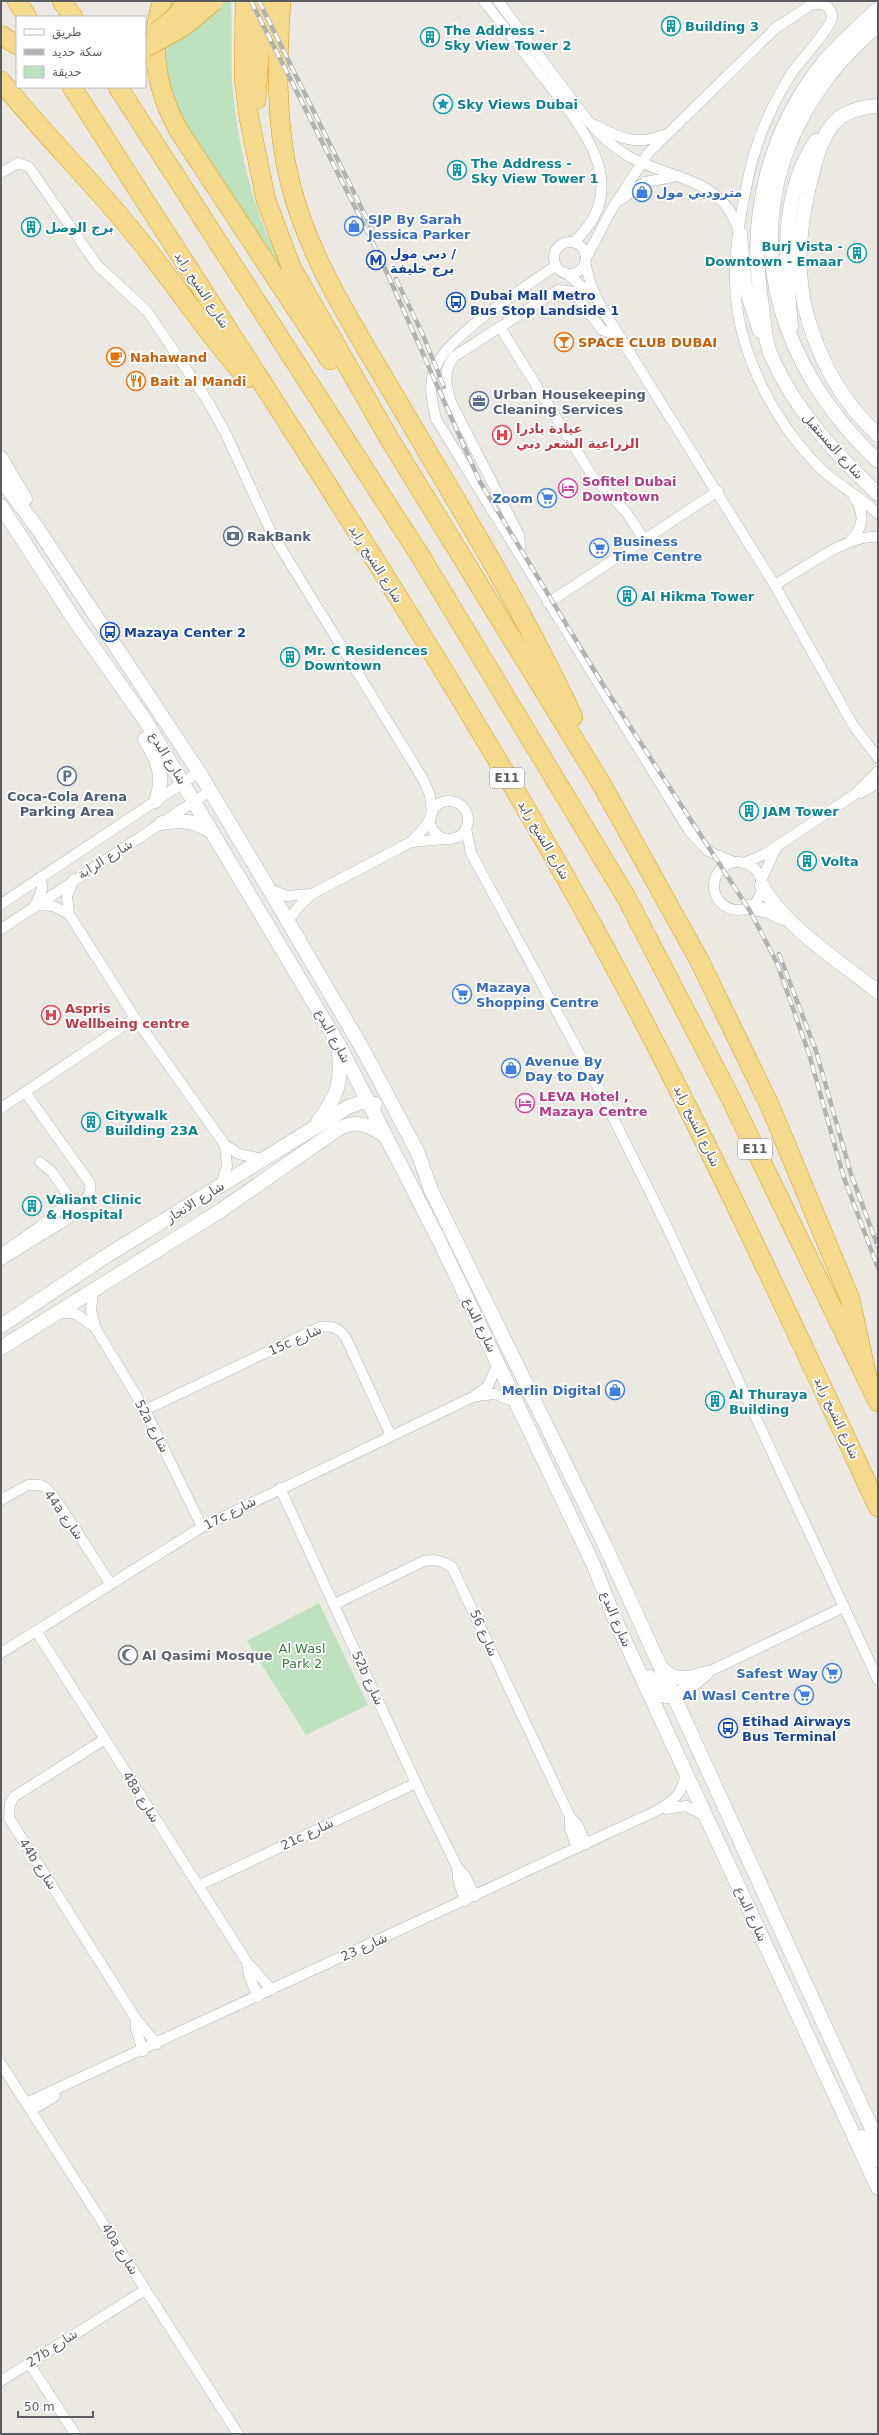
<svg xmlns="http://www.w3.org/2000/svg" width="879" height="2435" font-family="'DejaVu Sans','Noto Naskh Arabic',sans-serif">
<rect width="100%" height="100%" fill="#ebe9e1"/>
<g fill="#bee2be">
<path d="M161,1H231C233,31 230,62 233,92C239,151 253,211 281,264L277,266L178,112L169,91L159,14Z"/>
<path d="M319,1603L368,1705L306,1735L247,1641Z"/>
</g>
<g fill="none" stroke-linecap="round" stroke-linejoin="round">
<defs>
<g id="street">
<path d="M484,1C505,28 525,54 546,81C583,129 634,187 574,242"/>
<path d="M498,1L589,122C600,135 613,147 628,156C670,180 724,177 739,232"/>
<path d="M773,30L812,4H823C828,7 833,11 832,18C829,30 802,59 793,71C773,102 757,138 749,174C742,208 734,246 735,281C736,348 771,417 817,465C835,484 859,495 878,514"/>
<path d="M595,125C619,138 637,146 663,135"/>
<path d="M1,173L18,163L29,167L97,265L147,311L207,400L225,432L271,532L423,779L430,795L432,813"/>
<path d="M622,199L645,182L673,177"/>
<circle cx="570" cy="258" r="16"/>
<path d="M586,258L612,209L649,152L778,26"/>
<path d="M585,263L591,285L600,305L774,584L853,725L878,758"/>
<path d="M555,266C524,288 448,335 435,368C428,385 432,402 436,419L690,832L708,851L734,862"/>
<path d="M568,274L593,297"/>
<path d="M500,327L593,477L626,512L644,539"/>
<path d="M851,540C864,526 865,514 854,497"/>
<path d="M519,554L520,546L519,535L451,402C446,385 442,370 455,356L558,290L574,292L602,330L621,337"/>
<path d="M775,585C801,570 849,533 878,537"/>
<path d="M548,603L718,491"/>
<path d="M861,793L878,783"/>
<circle cx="449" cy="820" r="19"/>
<path d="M466,828L471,853L602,1095L667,1227L878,1680"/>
<path d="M411,842L445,839"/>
<circle cx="738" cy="886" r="24"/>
<path d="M744,863L765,854L854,795L878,771"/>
<path d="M74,879L67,896L69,914L135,1018L225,1145L239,1154L263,1159"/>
<path d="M761,881L776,848"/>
<path d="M269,889L287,896L310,894"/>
<path d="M1,904L199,772"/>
<path d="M36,904L42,889L41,877"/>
<path d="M35,905L53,906L69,914"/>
<path d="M288,921L299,906L312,894L411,842L423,829L431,817"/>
<path d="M1,929L210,791"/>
<path d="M25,1092L90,1183C93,1197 80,1203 70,1211"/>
<path d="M1,1108L135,1018"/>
<path d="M40,1162L52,1172L76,1207"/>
<path d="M221,1186L227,1166L225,1145"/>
<path d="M1,1254L42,1225L60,1209L66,1207L70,1211L68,1219L1,1260"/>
<path d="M93,1291L91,1310L96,1329L145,1410L202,1527"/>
<path d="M59,1312L76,1314L95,1327"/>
<path d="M477,1396L495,1394L515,1402"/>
<path d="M145,1410L320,1327C332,1325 339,1328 346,1338L391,1436"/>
<path d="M280,1488L416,1783L457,1867L465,1876L475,1896"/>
<path d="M1,1500L28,1485H40L46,1488L57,1501L110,1583"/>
<path d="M335,1604L424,1561C436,1559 443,1561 452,1567L570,1817L577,1824L586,1844"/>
<path d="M36,1631L247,1962L272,1990"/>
<path d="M1,1653L202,1527L473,1397L488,1386L498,1363"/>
<path d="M706,1673L844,1607"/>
<path d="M105,1739L15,1796L10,1803L9,1818L136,2019L157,2044"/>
<path d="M666,1809L686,1806L706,1816"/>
<path d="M570,1817V1829L577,1848"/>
<path d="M457,1867L458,1879L465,1901"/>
<path d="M198,1886L416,1783"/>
<path d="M247,1962L249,1975L258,1997"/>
<path d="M136,2019V2029L143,2051"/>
<path d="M1,2064L238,2434"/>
<path d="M26,2103L656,1811C674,1801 682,1794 686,1773"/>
<path d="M32,2110L55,2096"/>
<path d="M29,2363L75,2434"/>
<path d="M1,2381L145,2290"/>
</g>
<g id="secondary">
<path d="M878,9C859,26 839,44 822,64C769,131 748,216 761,300C764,317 764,338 770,353C794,410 834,452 878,494"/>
<path d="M878,25C860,41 842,58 828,77C730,206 766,356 878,461"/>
<path d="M878,106C863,107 847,110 836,121C824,132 818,152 814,167C800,218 793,267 808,319C821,363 844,404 878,435"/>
<path d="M740,234L745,286L760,331"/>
<path d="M791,327C786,266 779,194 816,141"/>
<path d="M1,458L25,499"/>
<path d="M1,479L38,529L199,772L269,889L366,1055L418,1153L431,1190L602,1539L878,2142"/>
<path d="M1,506L75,621L145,720L339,1045L439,1240L594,1566L614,1617L672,1743L878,2188"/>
<path d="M145,739C158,760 165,776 156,801"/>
<path d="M162,823C182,819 195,821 212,832"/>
<path d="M762,885C782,925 842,963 878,992"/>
<path d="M748,907L768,911L784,918"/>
<path d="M318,1122C337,1096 342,1084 339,1051"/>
<path d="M1,1326L103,1258L348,1107L362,1102L375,1104"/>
<path d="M1,1348L220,1211L338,1129C356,1120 369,1124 385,1136"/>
<path d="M661,1667C671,1680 685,1680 699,1675"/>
<path d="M650,1677C653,1682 655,1689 660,1693C672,1704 697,1681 706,1673"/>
<path d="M862,2137L868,2141L878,2160"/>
</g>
<g id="highway">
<path d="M17,1L27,17"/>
<path d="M62,1L73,17"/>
<path d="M162,1C149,46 156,90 179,131L330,360"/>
<path d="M245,1L244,78L249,118L266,200L291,267L390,440L602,785L699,960L770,1106L850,1299L868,1381"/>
<path d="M281,1C277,62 275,122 290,182C309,259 354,327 394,395C456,501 521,605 573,717"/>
<path d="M1,35L17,45"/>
<path d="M1,81C44,135 94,183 137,237C175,283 207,334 247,378"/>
<path d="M72,87C244,357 423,623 580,903C689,1099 783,1303 878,1507"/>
<path d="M118,87L421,557L626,897L729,1095L878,1402"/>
<path d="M256,100L263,1"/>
</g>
</defs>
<use href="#street" stroke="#b3b6bb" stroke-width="11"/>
<use href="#secondary" stroke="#b4b7bc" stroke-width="15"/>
<use href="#highway" stroke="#dd9c0f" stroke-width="20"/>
<use href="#street" stroke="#fff" stroke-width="10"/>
<use href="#secondary" stroke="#fff" stroke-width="14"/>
<use href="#highway" stroke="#f5da8e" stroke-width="19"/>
<defs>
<g id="rail">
<path d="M251,1L379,255L480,482L603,685L750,911L777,963L809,1054L844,1178L878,1268"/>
<path d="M259,1L372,229"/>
<path d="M396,279L423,335L444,387"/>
<path d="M779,954L816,1051L851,1174L878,1247"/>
</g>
</defs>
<use href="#rail" stroke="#b1b2b2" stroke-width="4.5"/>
<use href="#rail" stroke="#fff" stroke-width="3" stroke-dasharray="9" stroke-linecap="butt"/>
<defs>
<g id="highway-bridge">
<path d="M157,32L172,20L189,1"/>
<path d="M145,48L183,27L214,1"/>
</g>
</defs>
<use href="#highway-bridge" stroke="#dd9c0f" stroke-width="20" stroke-linecap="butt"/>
<use href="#highway-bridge" stroke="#f5da8e" stroke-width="19"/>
</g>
<defs>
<symbol id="building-ring" viewBox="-11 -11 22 22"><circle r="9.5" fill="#fff" stroke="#0f9aa8" stroke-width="1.5"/><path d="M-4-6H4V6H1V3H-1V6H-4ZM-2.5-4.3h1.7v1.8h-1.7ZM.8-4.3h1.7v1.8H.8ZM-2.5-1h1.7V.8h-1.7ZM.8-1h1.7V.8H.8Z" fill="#0f9aa8"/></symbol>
<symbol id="sight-ring" viewBox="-11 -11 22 22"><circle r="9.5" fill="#fff" stroke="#0f9aa8" stroke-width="1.5"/><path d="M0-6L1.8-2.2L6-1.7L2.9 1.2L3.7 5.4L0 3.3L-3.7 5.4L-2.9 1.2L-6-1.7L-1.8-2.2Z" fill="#0f9aa8"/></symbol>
<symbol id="shop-ring" viewBox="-11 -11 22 22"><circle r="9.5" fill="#fff" stroke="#3f7fe0" stroke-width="1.5"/><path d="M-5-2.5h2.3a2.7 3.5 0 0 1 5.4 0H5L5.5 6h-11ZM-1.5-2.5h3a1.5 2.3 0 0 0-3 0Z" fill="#3f7fe0"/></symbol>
<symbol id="metro-ring" viewBox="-11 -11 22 22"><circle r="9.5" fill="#fff" stroke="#1a4fb4" stroke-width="1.5"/><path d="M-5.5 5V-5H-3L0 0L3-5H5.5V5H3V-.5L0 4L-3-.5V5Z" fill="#1a4fb4"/></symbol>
<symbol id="bus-ring" viewBox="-11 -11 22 22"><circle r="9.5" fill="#fff" stroke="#1a4fb4" stroke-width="1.5"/><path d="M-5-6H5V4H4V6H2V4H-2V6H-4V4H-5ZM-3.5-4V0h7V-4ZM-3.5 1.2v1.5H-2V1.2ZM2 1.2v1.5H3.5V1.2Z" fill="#1a4fb4"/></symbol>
<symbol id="bar-ring" viewBox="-11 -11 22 22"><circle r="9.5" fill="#fff" stroke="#e8710a" stroke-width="1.5"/><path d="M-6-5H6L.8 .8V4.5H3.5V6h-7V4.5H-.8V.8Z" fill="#e8710a"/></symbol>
<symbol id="cafe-ring" viewBox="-11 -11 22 22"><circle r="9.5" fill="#fff" stroke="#e8710a" stroke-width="1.5"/><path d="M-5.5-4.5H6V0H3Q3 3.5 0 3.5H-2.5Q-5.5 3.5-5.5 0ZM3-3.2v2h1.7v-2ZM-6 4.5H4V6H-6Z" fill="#e8710a"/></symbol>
<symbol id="restaurant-ring" viewBox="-11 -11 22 22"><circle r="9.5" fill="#fff" stroke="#e8710a" stroke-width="1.5"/><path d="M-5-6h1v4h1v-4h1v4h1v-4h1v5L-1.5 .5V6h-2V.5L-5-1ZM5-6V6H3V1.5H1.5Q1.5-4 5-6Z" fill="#e8710a"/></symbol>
<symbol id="office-ring" viewBox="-11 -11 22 22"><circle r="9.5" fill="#fff" stroke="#5c6f8a" stroke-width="1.5"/><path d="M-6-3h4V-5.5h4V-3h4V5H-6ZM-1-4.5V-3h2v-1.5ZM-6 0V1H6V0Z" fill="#5c6f8a"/></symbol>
<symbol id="hospital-ring" viewBox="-11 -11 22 22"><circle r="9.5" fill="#fff" stroke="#e0444e" stroke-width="1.5"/><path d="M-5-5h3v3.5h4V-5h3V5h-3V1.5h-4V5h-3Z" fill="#e0444e"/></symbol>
<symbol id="hotel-ring" viewBox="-11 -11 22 22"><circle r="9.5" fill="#fff" stroke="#d1479c" stroke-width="1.5"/><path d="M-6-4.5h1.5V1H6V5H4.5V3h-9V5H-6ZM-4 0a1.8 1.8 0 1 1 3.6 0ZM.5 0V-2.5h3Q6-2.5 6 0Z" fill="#d1479c"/></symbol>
<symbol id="supermarket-ring" viewBox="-11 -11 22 22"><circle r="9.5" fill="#fff" stroke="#3f7fe0" stroke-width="1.5"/><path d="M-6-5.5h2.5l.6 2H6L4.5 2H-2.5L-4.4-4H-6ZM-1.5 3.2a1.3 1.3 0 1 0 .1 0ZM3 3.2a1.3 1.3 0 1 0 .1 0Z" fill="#3f7fe0"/></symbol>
<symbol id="bank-ring" viewBox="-11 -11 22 22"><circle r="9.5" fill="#fff" stroke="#5c6f8a" stroke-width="1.5"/><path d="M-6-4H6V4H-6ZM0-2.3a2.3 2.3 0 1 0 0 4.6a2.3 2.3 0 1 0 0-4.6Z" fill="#5c6f8a"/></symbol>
<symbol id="parking-ring" viewBox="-11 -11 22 22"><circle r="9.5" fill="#fff" stroke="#5c6f8a" stroke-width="1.5"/><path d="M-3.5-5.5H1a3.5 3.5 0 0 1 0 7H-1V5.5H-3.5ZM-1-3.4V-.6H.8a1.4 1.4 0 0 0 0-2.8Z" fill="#5c6f8a"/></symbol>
<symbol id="mosque-ring" viewBox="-11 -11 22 22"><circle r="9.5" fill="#fff" stroke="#6b7280" stroke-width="1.5"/><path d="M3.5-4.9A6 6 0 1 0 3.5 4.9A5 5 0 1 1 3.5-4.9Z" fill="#6b7280"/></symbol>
</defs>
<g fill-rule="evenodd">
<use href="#building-ring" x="660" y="15" width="22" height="22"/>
<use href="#building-ring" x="419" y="26" width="22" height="22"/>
<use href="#sight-ring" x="432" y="93" width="22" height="22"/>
<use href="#building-ring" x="446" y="159" width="22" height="22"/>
<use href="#shop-ring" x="631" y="181" width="22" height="22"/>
<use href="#shop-ring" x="343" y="215" width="22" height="22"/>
<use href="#building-ring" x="20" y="216" width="22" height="22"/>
<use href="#building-ring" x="846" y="242" width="22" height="22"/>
<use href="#metro-ring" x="365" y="249" width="22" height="22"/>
<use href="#bus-ring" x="445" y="291" width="22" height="22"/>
<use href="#bar-ring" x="553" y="331" width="22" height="22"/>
<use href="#cafe-ring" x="105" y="346" width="22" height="22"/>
<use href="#restaurant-ring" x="125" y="370" width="22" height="22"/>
<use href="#office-ring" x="468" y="390" width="22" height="22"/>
<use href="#hospital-ring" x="491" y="424" width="22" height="22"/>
<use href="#hotel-ring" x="557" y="477" width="22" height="22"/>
<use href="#supermarket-ring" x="536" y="487" width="22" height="22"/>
<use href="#bank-ring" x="222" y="525" width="22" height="22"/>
<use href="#supermarket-ring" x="588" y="537" width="22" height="22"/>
<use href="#building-ring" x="616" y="585" width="22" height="22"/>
<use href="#bus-ring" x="99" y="621" width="22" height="22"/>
<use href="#building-ring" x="279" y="646" width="22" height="22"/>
<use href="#parking-ring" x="56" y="765" width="22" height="22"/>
<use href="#building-ring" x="738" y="800" width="22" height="22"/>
<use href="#building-ring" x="796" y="850" width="22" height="22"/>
<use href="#supermarket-ring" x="451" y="983" width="22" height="22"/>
<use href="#hospital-ring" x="40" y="1004" width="22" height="22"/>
<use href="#shop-ring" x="500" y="1057" width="22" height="22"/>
<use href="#hotel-ring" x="514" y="1092" width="22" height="22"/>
<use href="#building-ring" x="80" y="1111" width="22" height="22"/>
<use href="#building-ring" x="21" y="1195" width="22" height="22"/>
<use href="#shop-ring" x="604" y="1379" width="22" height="22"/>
<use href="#building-ring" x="704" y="1390" width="22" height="22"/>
<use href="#mosque-ring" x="117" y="1644" width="22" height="22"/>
<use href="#supermarket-ring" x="821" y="1662" width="22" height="22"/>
<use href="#supermarket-ring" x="793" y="1684" width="22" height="22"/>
<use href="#bus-ring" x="717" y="1717" width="22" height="22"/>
</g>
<g text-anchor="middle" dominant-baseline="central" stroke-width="3.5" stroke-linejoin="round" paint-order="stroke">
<g fill="#fff" stroke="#8b8e90" stroke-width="1">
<rect x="490" y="768" width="34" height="20" rx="3"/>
<rect x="738" y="1139" width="34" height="20" rx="3"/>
</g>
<g font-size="12" font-weight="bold" fill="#595d61">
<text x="507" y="778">E11</text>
<text x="755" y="1149">E11</text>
</g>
<g font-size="13" font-weight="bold" fill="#0d838f" stroke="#fff" text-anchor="start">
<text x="685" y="26">Building 3</text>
<text x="444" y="30">The Address -<tspan x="444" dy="15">Sky View Tower 2</tspan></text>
<text x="457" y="104">Sky Views Dubai</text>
<text x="471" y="163">The Address -<tspan x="471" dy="15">Sky View Tower 1</tspan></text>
<text x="45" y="227">برج الوصل</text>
<text x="843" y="246" text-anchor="end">Burj Vista -<tspan x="843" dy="15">Downtown - Emaar</tspan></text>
<text x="641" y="596">Al Hikma Tower</text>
<text x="304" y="650">Mr. C Residences<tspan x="304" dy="15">Downtown</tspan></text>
<text x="763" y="811">JAM Tower</text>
<text x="821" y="861">Volta</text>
<text x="105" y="1115">Citywalk<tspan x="105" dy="15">Building 23A</tspan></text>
<text x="46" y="1199">Valiant Clinic<tspan x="46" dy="15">&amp; Hospital</tspan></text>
<text x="729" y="1394">Al Thuraya<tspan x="729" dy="15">Building</tspan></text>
</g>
<g font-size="13" font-weight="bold" fill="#366cbe" stroke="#fff" text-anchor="start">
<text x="656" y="192">مترودبي مول</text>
<text x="368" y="219">SJP By Sarah<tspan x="368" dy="15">Jessica Parker</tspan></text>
<text x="533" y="498" text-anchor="end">Zoom</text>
<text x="613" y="541">Business<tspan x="613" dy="15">Time Centre</tspan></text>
<text x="476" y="987">Mazaya<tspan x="476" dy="15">Shopping Centre</tspan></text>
<text x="525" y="1061">Avenue By<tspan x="525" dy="15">Day to Day</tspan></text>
<text x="601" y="1390" text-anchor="end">Merlin Digital</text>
<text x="818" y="1673" text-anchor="end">Safest Way</text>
<text x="790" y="1695" text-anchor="end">Al Wasl Centre</text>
</g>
<g font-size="13" font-weight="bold" fill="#164399" stroke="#fff" text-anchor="start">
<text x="390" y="253">دبي مول /<tspan x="390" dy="15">برج خليفة</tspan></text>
<text x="470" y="295">Dubai Mall Metro<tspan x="470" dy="15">Bus Stop Landside 1</tspan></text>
<text x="124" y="632">Mazaya Center 2</text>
<text x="742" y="1721">Etihad Airways<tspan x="742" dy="15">Bus Terminal</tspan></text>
</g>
<g font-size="13" fill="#595d61" stroke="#fff">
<text transform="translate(202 290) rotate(57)">شارع الشيخ زايد</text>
<text transform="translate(833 446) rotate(48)">شارع المستقبل</text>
<text transform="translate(376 564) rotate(58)">شارع الشيخ زايد</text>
<text transform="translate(168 758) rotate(58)">شارع البدع</text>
<text transform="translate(544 840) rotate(60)">شارع الشيخ زايد</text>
<text transform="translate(105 859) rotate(-32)">شارع الراية</text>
<text transform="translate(333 1036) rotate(61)">شارع البدع</text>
<text transform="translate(697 1126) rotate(64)">شارع الشيخ زايد</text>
<text transform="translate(195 1202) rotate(-32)">شارع الانجاز</text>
<text transform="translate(480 1325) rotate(64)">شارع البدع</text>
<text transform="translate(295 1340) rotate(-24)">15c شارع</text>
<text transform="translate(837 1418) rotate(65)">شارع الشيخ زايد</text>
<text transform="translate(152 1426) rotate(62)">52a شارع</text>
<text transform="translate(230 1513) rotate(-27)">17c شارع</text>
<text transform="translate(64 1515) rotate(54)">44a شارع</text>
<text transform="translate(616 1619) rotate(67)">شارع البدع</text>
<text transform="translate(484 1633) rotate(66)">شارع 56</text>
<text transform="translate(368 1678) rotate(65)">52b شارع</text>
<text transform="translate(141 1797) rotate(58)">48a شارع</text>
<text transform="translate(307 1834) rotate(-26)">21c شارع</text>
<text transform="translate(38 1864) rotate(57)">44b شارع</text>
<text transform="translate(751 1914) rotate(65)">شارع البدع</text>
<text transform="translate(364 1947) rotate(-25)">شارع 23</text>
<text transform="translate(120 2249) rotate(58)">40a شارع</text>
<text transform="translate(52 2348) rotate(-33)">27b شارع</text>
</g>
<g font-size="13" font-weight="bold" fill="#c56008" stroke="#fff" text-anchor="start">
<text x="578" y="342">SPACE CLUB DUBAI</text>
<text x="130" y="357">Nahawand</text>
<text x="150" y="381">Bait al Mandi</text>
</g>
<g font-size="13" font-weight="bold" fill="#4e5e75" stroke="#fff" text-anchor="start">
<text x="493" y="394">Urban Housekeeping<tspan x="493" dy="15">Cleaning Services</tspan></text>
<text x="247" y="536">RakBank</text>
<text x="67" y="796" text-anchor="middle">Coca-Cola Arena<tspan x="67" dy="15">Parking Area</tspan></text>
</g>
<g font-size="13" font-weight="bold" fill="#be3a42" stroke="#fff" text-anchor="start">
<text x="516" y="428">عيادة بادرا<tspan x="516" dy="15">الزراعية الشعر دبي</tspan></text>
<text x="65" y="1008">Aspris<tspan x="65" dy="15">Wellbeing centre</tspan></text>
</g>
<g font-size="13" font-weight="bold" fill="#b23c85" stroke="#fff" text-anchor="start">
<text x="582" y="481">Sofitel Dubai<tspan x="582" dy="15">Downtown</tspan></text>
<text x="539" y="1096">LEVA Hotel ,<tspan x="539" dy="15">Mazaya Centre</tspan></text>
</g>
<g font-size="13" fill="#397f3c" stroke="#fff">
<text x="302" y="1648">Al Wasl<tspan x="302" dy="15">Park 2</tspan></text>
</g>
<g font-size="13" font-weight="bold" fill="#5b616d" stroke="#fff" text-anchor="start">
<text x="142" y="1655">Al Qasimi Mosque</text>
</g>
</g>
<rect width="879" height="2435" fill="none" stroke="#595d61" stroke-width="4"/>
<rect x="16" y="16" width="130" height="72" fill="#ffffff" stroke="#bdbec0"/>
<rect x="24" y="29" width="20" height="6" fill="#ffffff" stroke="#bdbec0"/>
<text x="52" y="36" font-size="12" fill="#595d61">طريق</text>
<rect x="24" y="49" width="20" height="6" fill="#b1b2b2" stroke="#bdbec0"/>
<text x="52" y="56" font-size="12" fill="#595d61">سكة حديد</text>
<rect x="24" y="66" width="20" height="12" fill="#bee2be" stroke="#bdbec0"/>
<text x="52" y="76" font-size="12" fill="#595d61">حديقة</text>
<path d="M18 2411v6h75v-6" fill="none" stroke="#595d61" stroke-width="2"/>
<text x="24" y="2411" font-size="12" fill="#595d61" stroke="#ffffff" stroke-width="3" paint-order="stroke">50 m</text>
</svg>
